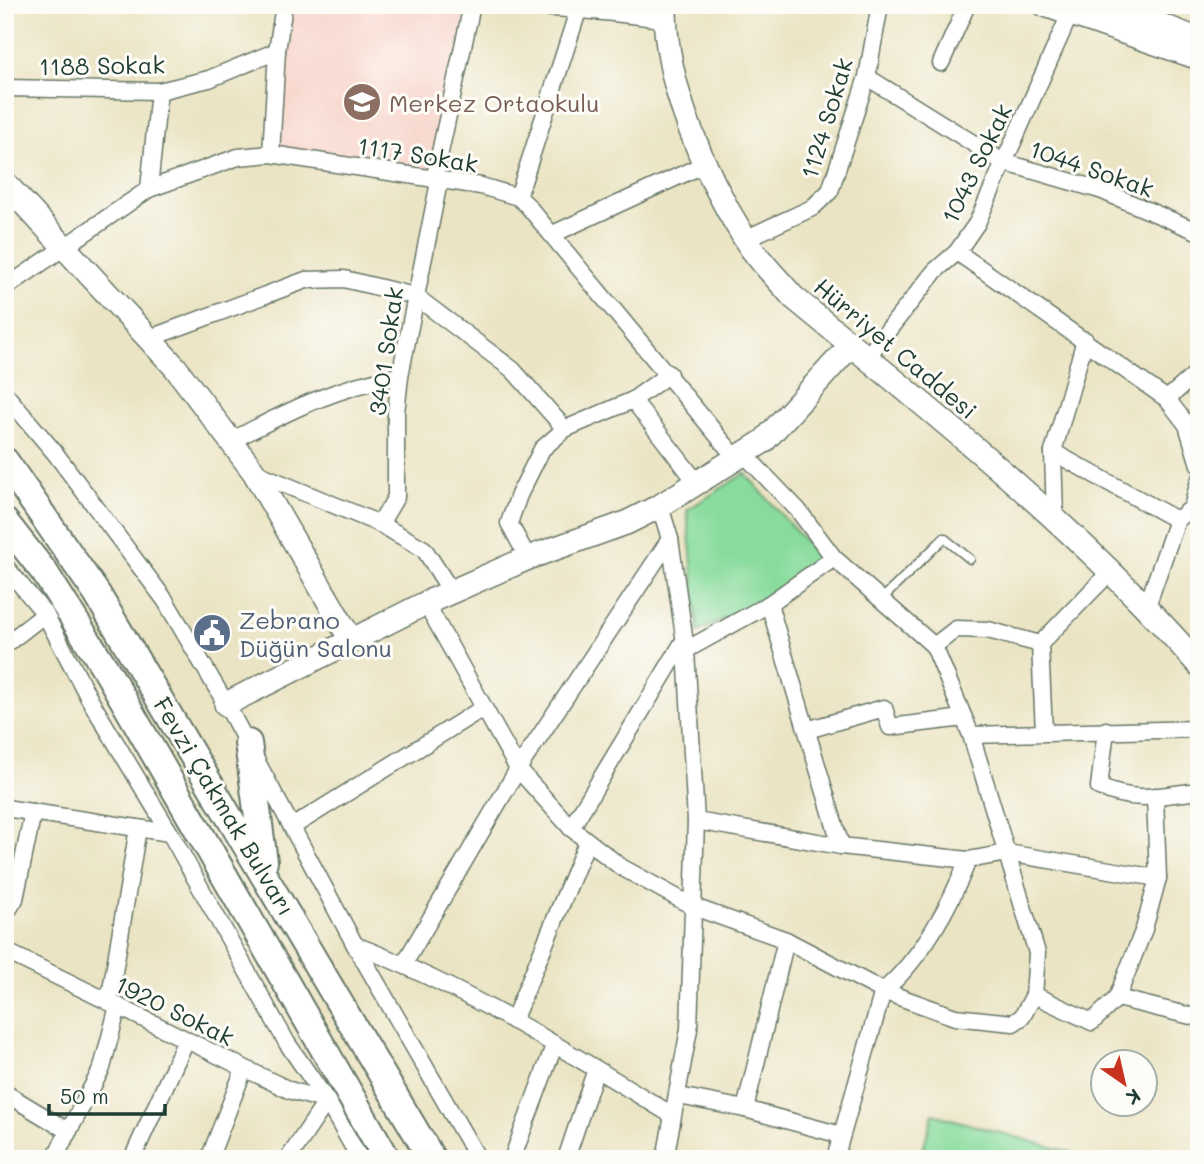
<svg xmlns="http://www.w3.org/2000/svg" width="1204" height="1164" font-family="Mali,sans-serif">
<rect width="100%" height="100%" fill="#fdfcf7"/>
<filter id="ink" filterUnits="userSpaceOnUse"><feTurbulence type="fractalNoise" baseFrequency=".0143" numOctaves="2"/><feDisplacementMap in="SourceGraphic" scale="14" xChannelSelector="R" yChannelSelector="G"/><feConvolveMatrix kernelMatrix="1 2 1 2 8 2 1 2 1" color-interpolation-filters="sRGB"/></filter>
<filter id="wash" filterUnits="userSpaceOnUse"><feTurbulence type="fractalNoise" baseFrequency=".00686" numOctaves="4" result="noise"/><feDisplacementMap in="SourceGraphic" scale="28" xChannelSelector="R" yChannelSelector="G"/><feGaussianBlur stdDeviation="1.57" result="paint"/><feColorMatrix in="noise" values="0 0 0 0 0 0 0 0 0 0 0 0 0 0 0 0 0 1.4 0 .05"/><feComposite in="paint" operator="in"/></filter>
<g filter="url(#wash)">
<rect width="100%" height="100%" fill="#ebe4c4"/>
<path fill="#f7d1c7" d="M284,5H472L434,180L271,154Z"/>
<g fill="#88db9d" stroke="#548c68" stroke-width="2">
<path d="M745,473L822,561L763,599L698,632L687,510Z"/>
<path d="M933,1114L1095,1159H920Z"/>
</g>
</g>
<g filter="url(#ink)">
<g fill="none" stroke-linecap="round" stroke-linejoin="round">
<defs>
<path id="lane" d="M880,601L944,538L970,559"/>
<g id="street">
<path d="M520,5C569,10 616,11 665,20"/>
<path d="M941,63L967,5"/>
<path d="M867,77L1003,162L1100,190L1199,232"/>
<path d="M5,88L159,91L209,79L277,51"/>
<path d="M271,154L277,51L284,5"/>
<path d="M434,180L472,5"/>
<path d="M149,189L159,91"/>
<path d="M518,197L578,11"/>
<path d="M553,234L705,164"/>
<path d="M745,239L812,208L830,191L867,77L880,5"/>
<path d="M957,252L1167,399L1187,425L1199,465"/>
<path d="M5,288L149,189L238,157L271,154L481,186L518,197L527,205L736,458"/>
<path d="M150,338L306,280L344,279L415,296L513,370L565,429"/>
<path d="M867,357L935,271L957,252L977,223L1074,5"/>
<path d="M5,394L55,453L165,600L226,704L355,945L478,1159"/>
<path d="M1167,399L1199,371"/>
<path d="M633,400L698,484"/>
<path d="M229,442C284,413 337,386 400,376"/>
<path d="M1053,452L1177,520"/>
<path d="M254,472L380,524L424,549L451,591"/>
<path d="M660,506L670,539L686,650L696,821L689,1029L665,1159"/>
<path d="M1055,518L1053,452L1085,340"/>
<path d="M380,524L396,497V413L400,376L439,182"/>
<path d="M528,558L509,523L519,495L542,449L565,429L633,400L669,374"/>
<path d="M5,566L45,614L90,700L170,833L287,1043L327,1101L360,1159"/>
<path d="M426,603L518,769L571,828L621,867L694,907L786,940L883,991L955,1017L1013,1023L1022,1017L1034,995L1037,953L971,735L934,646L834,558L798,510L744,454"/>
<path d="M769,604L841,846"/>
<path d="M1147,606L1177,520L1192,508L1199,481"/>
<path d="M1040,644L1111,571"/>
<path d="M5,645L45,614"/>
<path d="M934,646L956,629L988,630L1040,644L1044,732"/>
<path d="M686,650L769,604L834,558"/>
<path d="M807,730L884,708L890,727L964,718"/>
<path d="M1106,730L1099,787C1138,804 1159,795 1199,791"/>
<path d="M971,735L1199,729"/>
<path d="M5,808L170,833"/>
<path d="M696,821L841,846L968,860L1007,853L1158,878"/>
<path d="M292,827L483,708"/>
<path d="M571,828L682,644"/>
<path d="M5,915L15,899L33,812"/>
<path d="M355,945C467,988 570,1053 672,1115"/>
<path d="M5,951L289,1090L327,1101L288,1159"/>
<path d="M404,964L518,769L670,539"/>
<path d="M1034,995L1092,1022L1117,998L1144,929L1158,878L1155,796"/>
<path d="M1117,998L1199,1018"/>
<path d="M109,1002L138,828"/>
<path d="M513,1021L587,842"/>
<path d="M5,1093L68,1131"/>
<path d="M679,1096L745,1109L841,1135"/>
<path d="M745,1109L786,940"/>
<path d="M54,1159L102,1068L118,1006"/>
<path d="M132,1159L186,1040"/>
<path d="M209,1159L244,1069"/>
<path d="M512,1159L554,1046"/>
<path d="M566,1159L596,1069"/>
<path d="M835,1159L883,991C921,959 950,906 968,860"/>
</g>
<g id="secondary">
<path d="M665,5C664,83 704,173 745,239C758,260 777,278 793,297C934,413 1078,527 1199,665"/>
<path d="M1045,5L1199,58"/>
<path d="M1110,5L1199,40"/>
<path d="M5,183L175,367L254,472L351,640"/>
<path d="M226,704L426,603L528,558L626,523L660,506L764,441L851,345"/>
</g>
<g id="primary">
<path d="M5,461L97,594L432,1159"/>
<path d="M5,522L45,573L108,673L387,1159"/>
<path d="M248,743L264,862"/>
</g>
</defs>
<use href="#lane" stroke="#676" stroke-width="11"/>
<use href="#street" stroke="#676" stroke-width="19"/>
<use href="#secondary" stroke="#676" stroke-width="26"/>
<use href="#primary" stroke="#676" stroke-width="30"/>
<use href="#lane" stroke="#fff" stroke-width="8"/>
<use href="#street" stroke="#fff" stroke-width="16"/>
<use href="#secondary" stroke="#fff" stroke-width="23"/>
<use href="#primary" stroke="#fff" stroke-width="26"/>
</g>
</g>
<defs>
<symbol id="school-disc" viewBox="-11 -11 22 22"><circle r="9.5" fill="#8d6e63" stroke="#fdfcf7"/><path d="M0-5L7-2L0 1L-7-2ZM-4 1L0 2.5L4 1V4Q0 6-4 4Z" fill="#fff"/></symbol>
<symbol id="civic-disc" viewBox="-11 -11 22 22"><circle r="9.5" fill="#5c6f8a" stroke="#fdfcf7"/><path d="M-.6-6.5H3V-4.5H.6V-3L4-1V1h2V6H-6V1h2V-1L-.6-3ZM-1.2 2.5V6h2.4V2.5Z" fill="#fff"/></symbol>
</defs>
<g fill-rule="evenodd">
<use href="#school-disc" x="340" y="80" width="44" height="44"/>
<use href="#civic-disc" x="190" y="611" width="44" height="44"/>
</g>
<g text-anchor="middle" dominant-baseline="central" stroke-width="6" stroke-linejoin="round" paint-order="stroke">
<g font-size="24" fill="#1f3d34" stroke="#fdfcf7">
<text transform="translate(102 65) rotate(-1)">1188 Sokak</text>
<text transform="translate(826 118) rotate(-73)">1124 Sokak</text>
<text transform="translate(418 154) rotate(9)">1117 Sokak</text>
<text transform="translate(976 163) rotate(-64)">1043 Sokak</text>
<text transform="translate(1092 168) rotate(19)">1044 Sokak</text>
<text transform="translate(896 348) rotate(40)">Hürriyet Caddesi</text>
<text transform="translate(385 351) rotate(-82)">3401 Sokak</text>
<text transform="translate(225 806) rotate(59)">Fevzi Çakmak Bulvarı</text>
<text transform="translate(175 1010) rotate(26)">1920 Sokak</text>
</g>
<g font-size="24" fill="#785e54" stroke="#fdfcf7" text-anchor="start">
<text x="389" y="102">Merkez Ortaokulu</text>
</g>
<g font-size="24" fill="#4e5e75" stroke="#fdfcf7" text-anchor="start">
<text x="239" y="619">Zebrano<tspan x="239" dy="28">Düğün Salonu</tspan></text>
</g>
</g>
<rect width="1204" height="1164" fill="none" stroke="#fdfcf7" stroke-width="28"/>
<g transform="translate(1124 1083) rotate(146)"><circle r="33" fill="#fdfcf7" stroke="#a4b0a9" stroke-width="2"/>
<path d="M0-5L12 26L0 18L-12 26Z" fill="#c8321e"/>
<text y="-10" font-size="19" font-weight="bold" text-anchor="middle" fill="#1f3d34">K</text>
</g>
<path d="M49 1104v10h116v-10" fill="none" stroke="#1f3d34" stroke-width="3.5"/>
<text x="60" y="1104" font-size="21" fill="#1f3d34" stroke="#fdfcf7" stroke-width="5" paint-order="stroke">50 m</text>
</svg>
